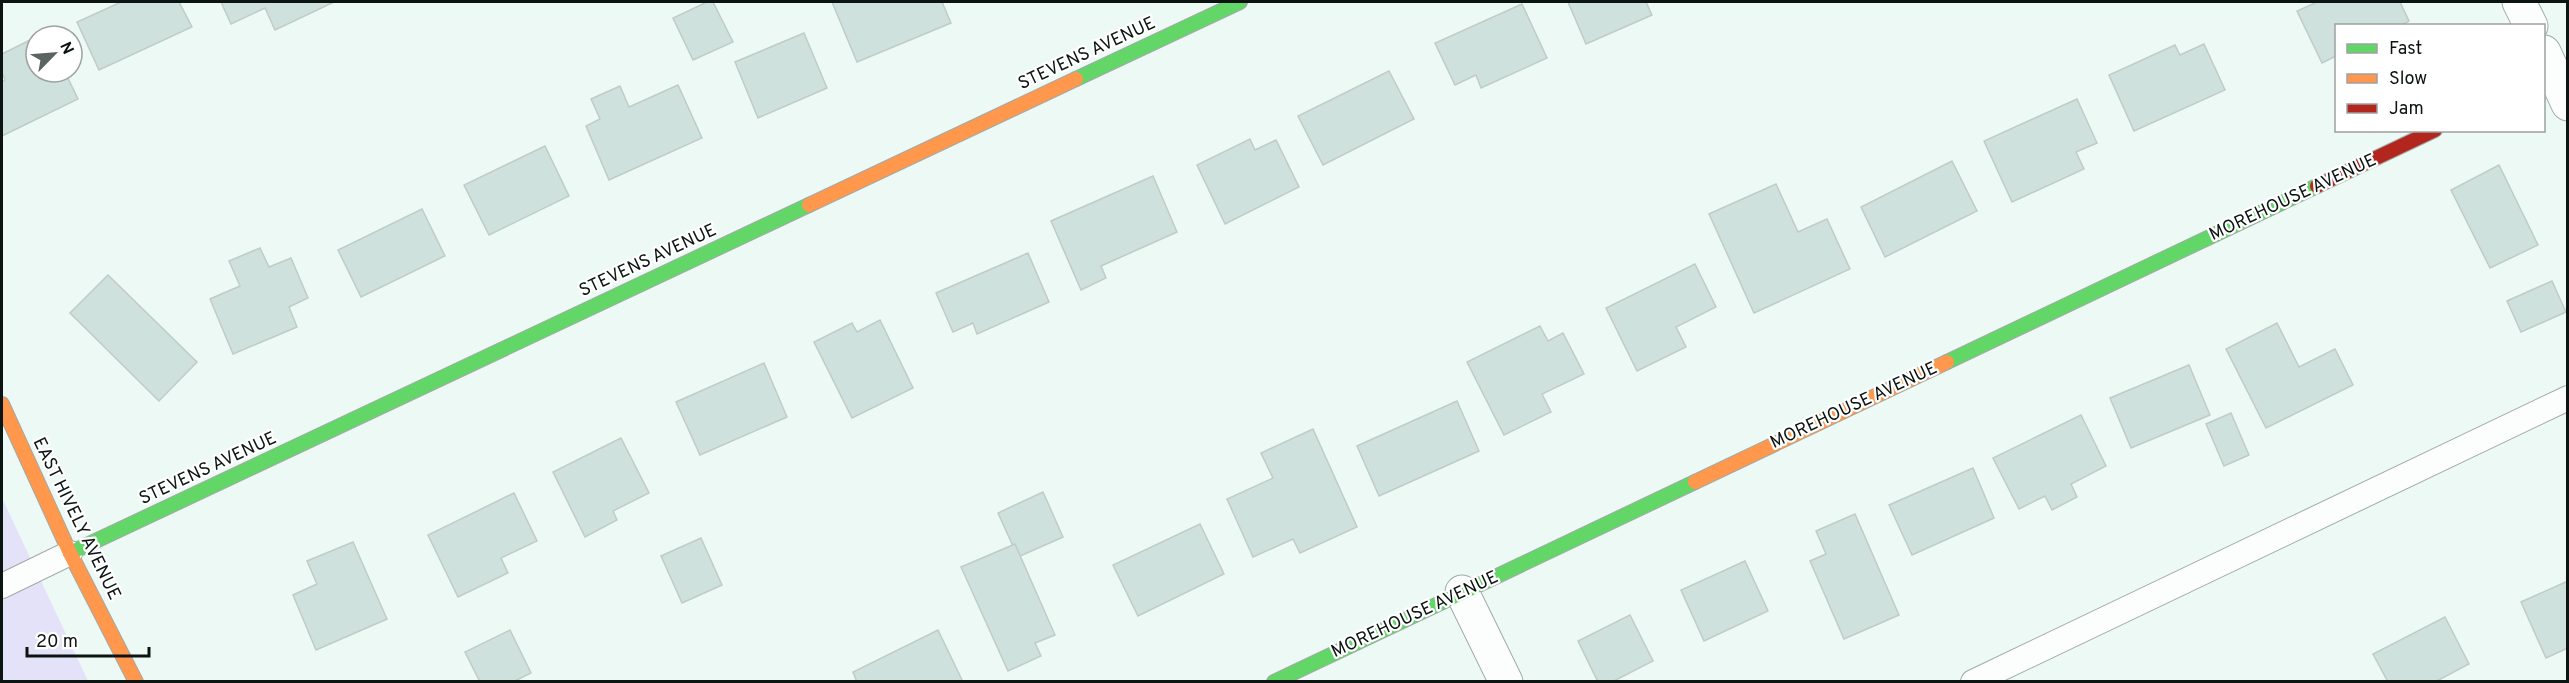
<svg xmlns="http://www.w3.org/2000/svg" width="2569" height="683" font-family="Overpass,sans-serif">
<rect width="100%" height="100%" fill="#edf9f5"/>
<path fill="#e3e2f8" d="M2,498L88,681H2Z"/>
<g fill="#cee1dc" stroke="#c1cbc8" stroke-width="1.5">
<path d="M121,2H179L192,27L99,70L77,22Z"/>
<path d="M221,2H331L332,3L275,30L265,8L231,24Z"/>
<path d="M707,2H713L733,42L693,60L673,18Z"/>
<path d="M832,2H942L951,23L857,62Z"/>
<path d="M1568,2H1646L1652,15L1586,44Z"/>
<path d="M2317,2H2400L2409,21L2400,26H2336V56L2322,63L2297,11Z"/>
<path d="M1522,4L1547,58L1481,88L1476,75L1455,85L1435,43Z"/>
<path d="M804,33L827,88L758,118L735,62Z"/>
<path d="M36,37V72H65L78,99L2,136V82L5,80L2,72V54Z"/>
<path d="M2204,44L2225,90L2134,131L2109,75L2175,45L2180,55Z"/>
<path d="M1389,71L1414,119L1323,165L1298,116Z"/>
<path d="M678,85L702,138L609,180L586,126L600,119L591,99L620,86L629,107Z"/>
<path d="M2077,99L2097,143L2076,152L2084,169L2012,202L1984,141Z"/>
<path d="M1250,139L1255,150L1276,140L1299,187L1225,224L1197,165Z"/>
<path d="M545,146L569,196L489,235L464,185Z"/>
<path d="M1952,161L1977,211L1885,257L1861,207Z"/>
<path d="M2499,165L2538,245L2490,268L2451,190Z"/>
<path d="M1153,176L1177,232L1101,266L1106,278L1081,290L1051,221Z"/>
<path d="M1776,184L1798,232L1827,219L1850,269L1754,313L1709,214Z"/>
<path d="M422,209L445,256L361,297L338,250Z"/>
<path d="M260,248L269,267L291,258L308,298L289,307L297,327L233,354L210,299L240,286L229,261Z"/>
<path d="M1028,253L1049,302L977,334L973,323L953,332L936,293Z"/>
<path d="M1695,264L1716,307L1676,327L1686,347L1637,371L1606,308Z"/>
<path d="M108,275L197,362L159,401L70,313Z"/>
<path d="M2552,281L2566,312L2521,332L2507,301Z"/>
<path d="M880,320L913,388L852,418L814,342L852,323L857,332Z"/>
<path d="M2277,323L2299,367L2335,349L2353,385L2266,428L2226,349Z"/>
<path d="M1540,326L1548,341L1563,333L1584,374L1542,394L1551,412L1504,435L1467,362Z"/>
<path d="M764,363L787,417L700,455L676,402Z"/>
<path d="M2189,365L2210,415L2131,448L2110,398Z"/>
<path d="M1457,401L1479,451L1379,496L1357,446Z"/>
<path d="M2231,413L2249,455L2224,466L2206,424Z"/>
<path d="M2081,415L2106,466L2071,484L2077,497L2052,510L2045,496L2019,509L1993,458Z"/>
<path d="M1313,429L1357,527L1300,553L1293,539L1253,557L1227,499L1273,478L1261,453Z"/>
<path d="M621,438L649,493L613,511L617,520L585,537L553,472Z"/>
<path d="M1973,468L1994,518L1912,555L1889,505Z"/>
<path d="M1043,492L1063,537L1018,557L998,513Z"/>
<path d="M514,493L537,541L501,558L508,573L458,597L428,535Z"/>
<path d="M1855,514L1899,615L1844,639L1810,561L1826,554L1816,531Z"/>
<path d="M1200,524L1224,574L1138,616L1113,565Z"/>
<path d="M701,538L722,585L682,603L661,556Z"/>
<path d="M353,542L387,619L316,650L293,595L317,584L307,561Z"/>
<path d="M1015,544L1055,635L1035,643L1041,656L1008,671L961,567Z"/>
<path d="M1745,561L1768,611L1704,641L1681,590Z"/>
<path d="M2568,581V648L2546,658L2521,602Z"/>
<path d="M1630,615L1653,661L1612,682H1598L1578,641Z"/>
<path d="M2445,617L2469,664L2435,682H2388L2373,654Z"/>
<path d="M510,630L531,673L513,682H480L465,652Z"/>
<path d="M938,630L963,682H857L853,672Z"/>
</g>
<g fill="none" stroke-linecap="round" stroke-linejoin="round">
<defs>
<g id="lane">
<path d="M2,586L70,553"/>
<path d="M1973,682L2568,398"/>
</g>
<g id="street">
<path d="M2519,2L2531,26"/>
<path d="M2544,52L2568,104"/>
<path d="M1462,592L1506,682"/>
</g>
<g id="fast">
<path d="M1076,79L1240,2"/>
<path d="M1947,362L2317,186"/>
<path d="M70,553L809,205"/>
<path d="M1274,682L1695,482"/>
</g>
<g id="slow">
<path d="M809,205L1076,79"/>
<path d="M2,404L70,553L136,682"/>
<path d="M1695,482L1947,362"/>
</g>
<path id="jam" d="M2317,186L2435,130"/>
</defs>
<use href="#lane" stroke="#a1aaa7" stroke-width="26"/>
<use href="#street" stroke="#a1aaa7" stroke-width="35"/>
<use href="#fast" stroke="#a1aaa7" stroke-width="16"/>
<use href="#slow" stroke="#a1aaa7" stroke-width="16"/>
<use href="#jam" stroke="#a1aaa7" stroke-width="16"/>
<use href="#lane" stroke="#fcfefe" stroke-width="24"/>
<use href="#street" stroke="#fcfefe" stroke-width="33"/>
<use href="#fast" stroke="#63d668" stroke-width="14"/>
<use href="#slow" stroke="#ff974d" stroke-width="14"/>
<use href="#jam" stroke="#b3261e" stroke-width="14"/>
</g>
<g text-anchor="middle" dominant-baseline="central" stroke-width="4.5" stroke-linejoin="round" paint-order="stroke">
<g font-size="18" fill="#0b1411" stroke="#fff">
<text transform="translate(1087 54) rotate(-25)">STEVENS AVENUE</text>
<text transform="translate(2293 198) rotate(-25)">MOREHOUSE AVENUE</text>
<text transform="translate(648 261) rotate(-25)">STEVENS AVENUE</text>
<text transform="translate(1854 406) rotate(-25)">MOREHOUSE AVENUE</text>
<text transform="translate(208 469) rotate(-25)">STEVENS AVENUE</text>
<text transform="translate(76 519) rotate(64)">EAST HIVELY AVENUE</text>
<text transform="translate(1415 615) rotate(-25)">MOREHOUSE AVENUE</text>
</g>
</g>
<rect width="2569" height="683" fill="none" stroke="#0b1411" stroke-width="6"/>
<rect x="2335" y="24" width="210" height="108" fill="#ffffff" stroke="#9da1a0" stroke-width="1.5"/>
<rect x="2347" y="44" width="30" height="9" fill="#63d668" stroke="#9da1a0" stroke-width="1.5"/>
<text x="2389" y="54" font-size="18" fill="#0b1411">Fast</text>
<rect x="2347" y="74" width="30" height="9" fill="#ff974d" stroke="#9da1a0" stroke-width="1.5"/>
<text x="2389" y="84" font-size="18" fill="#0b1411">Slow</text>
<rect x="2347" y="104" width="30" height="9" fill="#b3261e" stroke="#9da1a0" stroke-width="1.5"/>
<text x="2389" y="114" font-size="18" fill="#0b1411">Jam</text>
<g transform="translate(54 54) rotate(65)"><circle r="28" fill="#ffffff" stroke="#9da1a0" stroke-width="1.5"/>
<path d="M0-4.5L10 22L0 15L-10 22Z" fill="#5a6461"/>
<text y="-9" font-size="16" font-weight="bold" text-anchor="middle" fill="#0b1411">N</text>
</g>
<path d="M27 647v9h122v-9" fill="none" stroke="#0b1411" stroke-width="3"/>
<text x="36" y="647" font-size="18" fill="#0b1411" stroke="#ffffff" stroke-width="4.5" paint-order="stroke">20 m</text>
</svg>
